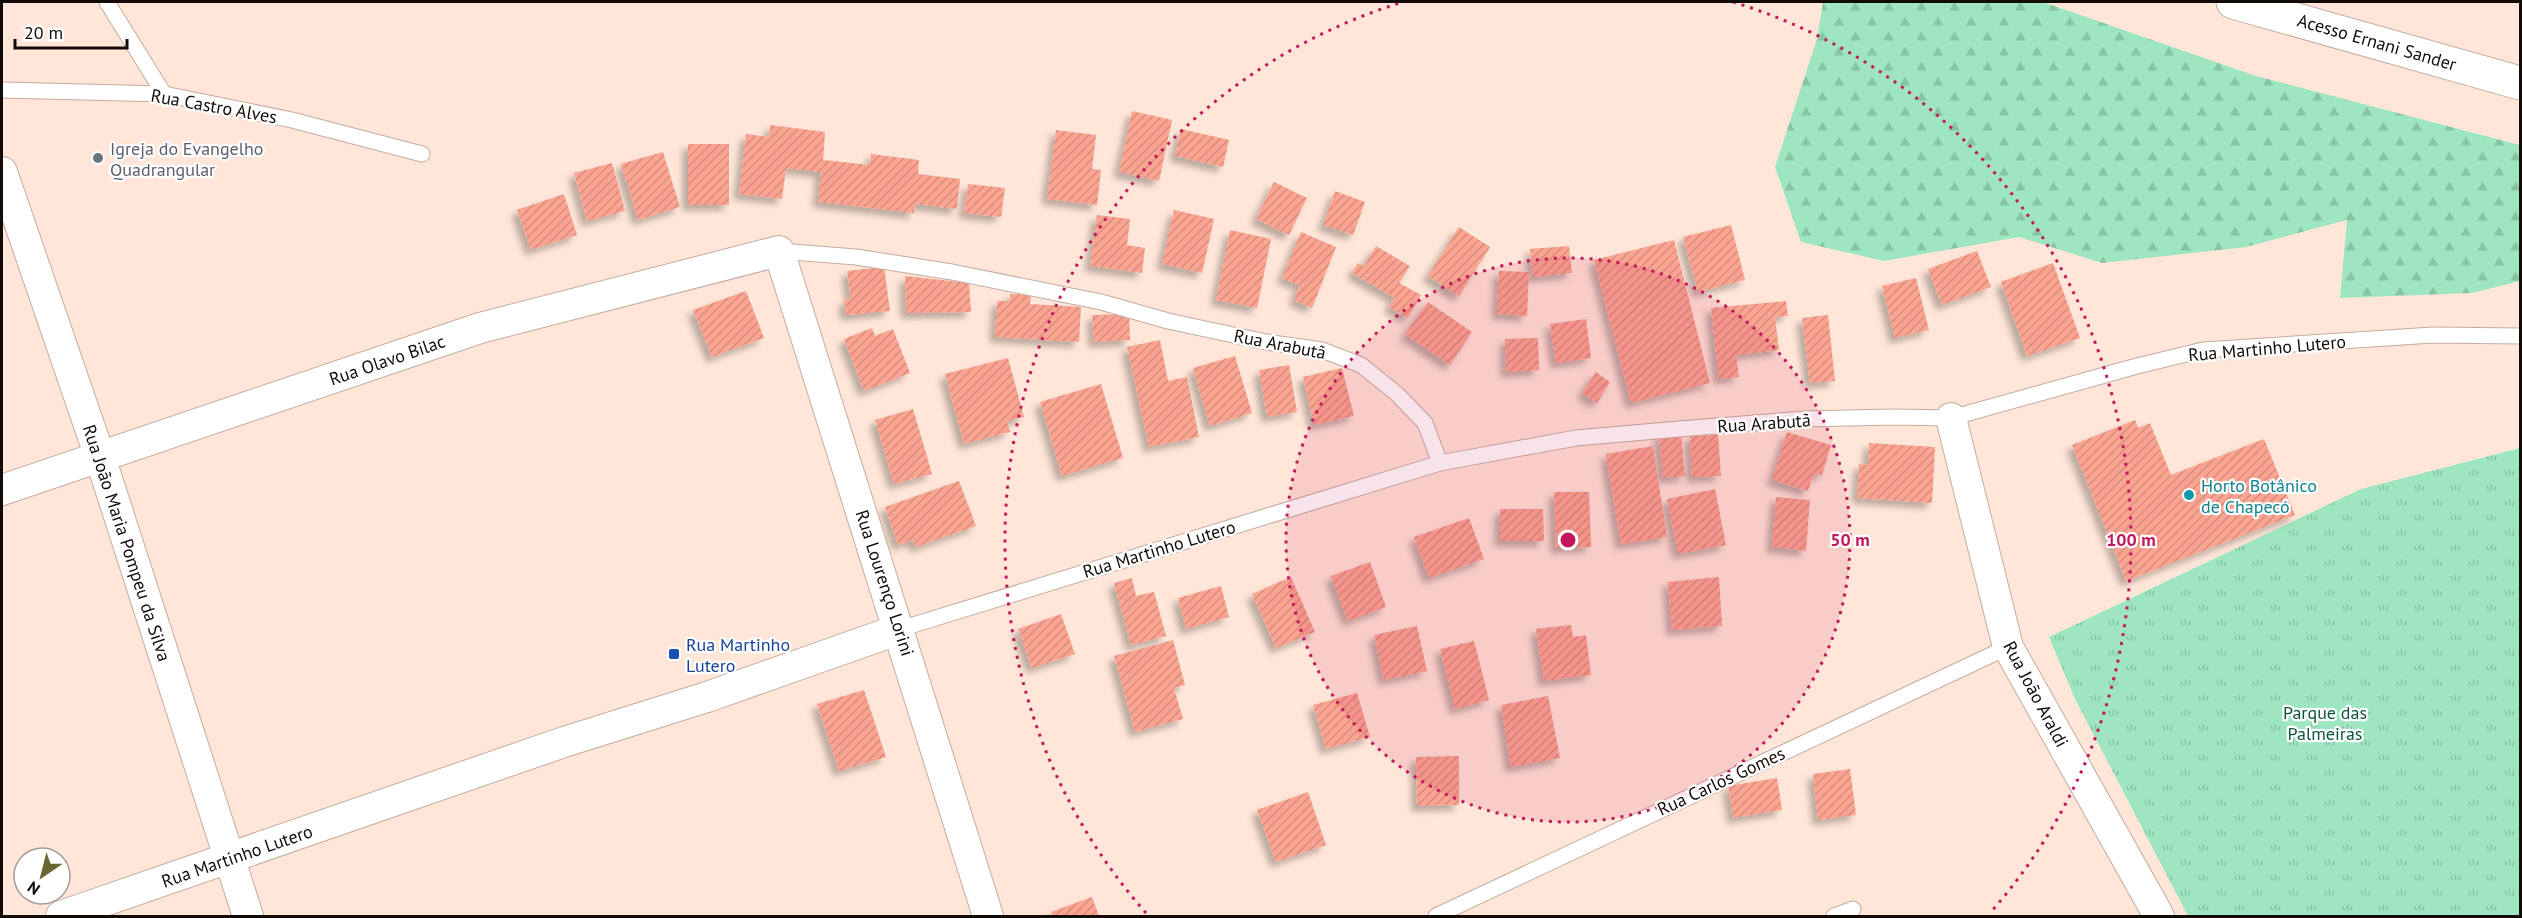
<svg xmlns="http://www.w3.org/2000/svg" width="2522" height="918" font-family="'PT Sans',sans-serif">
<defs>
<pattern id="forest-firs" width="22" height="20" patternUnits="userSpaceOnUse" patternTransform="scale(1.5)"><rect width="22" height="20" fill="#9ee6c1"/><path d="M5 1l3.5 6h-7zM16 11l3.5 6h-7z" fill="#87c4a4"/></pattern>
<pattern id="park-tufts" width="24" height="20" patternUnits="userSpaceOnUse" patternTransform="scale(1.5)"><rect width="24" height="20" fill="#9ee6c1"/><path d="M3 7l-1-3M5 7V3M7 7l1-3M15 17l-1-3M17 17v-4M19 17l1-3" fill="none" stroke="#87c4a4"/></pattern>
<pattern id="building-hatch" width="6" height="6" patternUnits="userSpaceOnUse" patternTransform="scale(1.5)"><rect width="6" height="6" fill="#faa491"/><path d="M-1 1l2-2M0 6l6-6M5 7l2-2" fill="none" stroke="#d58c7c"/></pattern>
<filter id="shadow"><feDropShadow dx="-5.5" dy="5.5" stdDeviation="3" flood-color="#0004"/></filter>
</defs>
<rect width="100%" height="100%" fill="#ffe6d8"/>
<path fill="url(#forest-firs)" d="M1823,2H2043L2256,76L2520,145V281L2472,293L2340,298L2347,220L2246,247L2102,263L2019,237L1884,261L1801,242L1775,167L1817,39Z"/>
<path fill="url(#park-tufts)" d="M2520,448V916H2188L2075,699L2049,637L2361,489Z"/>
<g fill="url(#building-hatch)" filter="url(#shadow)">
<path d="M1132,111L1172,120L1159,181L1119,172Z"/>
<path d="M770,125L825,132L823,160L870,165L871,154L919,160L918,174L960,179L957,209L915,204L914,213L818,202L821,172L786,168L782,199L739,194L746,134L769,137Z"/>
<path d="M1181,129L1229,140L1223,167L1175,156Z"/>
<path d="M1056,130L1096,135L1092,169L1101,170L1097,205L1047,199Z"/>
<rect x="688" y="144" width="41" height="61"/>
<path d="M663,152L680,207L638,220L621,164Z"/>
<path d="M612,163L625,211L587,221L574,173Z"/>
<path d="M1274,182L1307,198L1289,235L1256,219Z"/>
<path d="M968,184L1005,188L1001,217L964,213Z"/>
<path d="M1335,191L1365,202L1353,235L1323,225Z"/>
<path d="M564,194L577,235L531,250L517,210Z"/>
<path d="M1174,210L1214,219L1202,273L1162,264Z"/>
<path d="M1097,215L1130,219L1127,245L1145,248L1142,273L1090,266Z"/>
<path d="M1731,225L1745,280L1698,292L1683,237Z"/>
<path d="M1459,227L1490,247L1459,296L1428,276Z"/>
<path d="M1230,230L1271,239L1257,308L1216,300Z"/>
<path d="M1301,232L1336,247L1312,308L1294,300L1300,285L1282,278Z"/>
<path d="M1674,240L1710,383L1631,403L1594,260Z"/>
<path d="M1376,246L1410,266L1399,283L1421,295L1408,318L1389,307L1395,298L1352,273L1358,263L1364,266Z"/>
<path d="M1569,246L1572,273L1533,277L1530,249Z"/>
<path d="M1977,251L1991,287L1942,305L1928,269Z"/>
<path d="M2053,263L2080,338L2027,356L2001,282Z"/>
<path d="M884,267L890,311L846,315L844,300L851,299L847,271Z"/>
<path d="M1499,271L1529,272L1527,316L1497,314Z"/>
<path d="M905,276L969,283L971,312L906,313Z"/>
<path d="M1916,278L1929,330L1895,338L1882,286Z"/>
<path d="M746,291L764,338L712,357L693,310Z"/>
<path d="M1010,294L1031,295L1030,304L1081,307L1079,342L995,337L997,301H1010Z"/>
<path d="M1786,301L1788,316L1775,317L1779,350L1736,355L1739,377L1719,379L1711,308Z"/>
<path d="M1428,302L1472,332L1450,365L1405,334Z"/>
<path d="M1129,314L1130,340L1094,342L1092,315Z"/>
<path d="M1828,315L1835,381L1810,383L1802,318Z"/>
<path d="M1586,319L1591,358L1556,363L1550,324Z"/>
<path d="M872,328L875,336L893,329L910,373L864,391L844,339Z"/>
<path d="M1538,338L1539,370L1506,372L1505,339Z"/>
<path d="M1160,340L1168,381L1187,377L1199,437L1149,447L1127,347Z"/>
<path d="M1235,356L1252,413L1210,426L1193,368Z"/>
<path d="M1008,358L1024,417L1007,421L1010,432L964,444L945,374Z"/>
<path d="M1289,365L1297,412L1267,417L1259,370Z"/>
<path d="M1342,368L1354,416L1314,425L1303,377Z"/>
<path d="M1596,372L1610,382L1597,403L1582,393Z"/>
<path d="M1101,384L1123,458L1062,476L1040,402Z"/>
<path d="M913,409L932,474L894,484L875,420Z"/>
<path d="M2135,420L2138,428L2150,423L2171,475L2264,439L2295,515L2126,581L2072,445Z"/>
<path d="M1681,432L1685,476L1663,478L1659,434Z"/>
<path d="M1787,432L1831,445L1822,475L1814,473L1808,491L1772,480Z"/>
<path d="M1718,435L1721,476L1692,477L1690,436Z"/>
<path d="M1869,443L1935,447L1932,503L1857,498L1859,464L1868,465Z"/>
<path d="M1653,446L1667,537L1621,544L1606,454Z"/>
<path d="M959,481L976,526L916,547L913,540L898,545L885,507Z"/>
<path d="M1715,489L1726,545L1678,554L1667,499Z"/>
<path d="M1554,492H1589L1591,547L1556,548Z"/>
<path d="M1776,497L1810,500L1806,551L1772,547Z"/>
<path d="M1500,509H1543L1544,541H1500Z"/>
<path d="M1469,518L1484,559L1429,578L1414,537Z"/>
<path d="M1370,562L1386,607L1348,621L1331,576Z"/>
<path d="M1291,577L1315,632L1276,648L1252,594Z"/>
<path d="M1719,577L1722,626L1672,630L1668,582Z"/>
<path d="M1132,578L1136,596L1154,592L1166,636L1131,645L1114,583Z"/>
<path d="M1221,586L1229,617L1186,629L1178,598Z"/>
<path d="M1061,614L1075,654L1032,668L1018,629Z"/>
<path d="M1571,625L1573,637L1586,635L1591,675L1544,681L1536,629Z"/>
<path d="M1417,626L1427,671L1384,680L1374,635Z"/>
<path d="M1173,640L1185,685L1174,688L1183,719L1135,732L1114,656Z"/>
<path d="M1474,641L1489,700L1455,709L1440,649Z"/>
<path d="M864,690L886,757L839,771L817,704Z"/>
<path d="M1357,693L1370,737L1326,749L1313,705Z"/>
<path d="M1548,696L1560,758L1511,767L1501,705Z"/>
<path d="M1459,756V805L1417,806L1416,757Z"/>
<path d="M1850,769L1856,815L1818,820L1813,774Z"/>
<path d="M1777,778L1782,810L1733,818L1728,786Z"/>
<path d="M1308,792L1326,845L1276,862L1257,810Z"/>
<path d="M1092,897L1099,916H1053L1051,912Z"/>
</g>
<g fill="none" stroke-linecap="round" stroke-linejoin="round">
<defs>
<g id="lane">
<path d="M107,2L164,94"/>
<path d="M2,90L164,94L292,120L422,154"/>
<path d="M779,251L856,257L952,272L1101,302L1168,321L1266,342L1322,350L1361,365L1397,394L1425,423L1440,463"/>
<path d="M900,629L1440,463L1576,438L1679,429L1805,419L1893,417L1951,418L2137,366L2203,350L2433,335L2520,336"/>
<path d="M1436,916L2008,647"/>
<path d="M1834,916L1853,909"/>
</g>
<g id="street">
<path d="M2,172L100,457L248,916"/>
<path d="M1951,418L2008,647L2159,916"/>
<path d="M2,490L480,328L779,251L988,916"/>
<path d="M61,916L564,742L707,697L900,629"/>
</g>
<path id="highway" d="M2233,2L2520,83"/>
</defs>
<use href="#lane" stroke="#c3ac9e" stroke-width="17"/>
<use href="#street" stroke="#c3ac9e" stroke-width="32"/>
<use href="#highway" stroke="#c3ac9e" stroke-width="35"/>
<use href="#lane" stroke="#fff" stroke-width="15"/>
<use href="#street" stroke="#fff" stroke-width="30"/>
<use href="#highway" stroke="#fff" stroke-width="33"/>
</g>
<circle cx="1568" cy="540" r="282" fill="#c2185b" fill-opacity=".12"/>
<g fill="none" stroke="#c2185b" stroke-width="3" stroke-dasharray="3 6">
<circle cx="1568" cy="540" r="282"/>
<path d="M1146 913A563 563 0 0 1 1403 2M1733 2A563 563 0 0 1 1990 913"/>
</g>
<circle fill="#6b7280" stroke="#fff" stroke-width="2" cx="98" cy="158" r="6"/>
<circle fill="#0f9aa8" stroke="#fff" stroke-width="2" cx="2189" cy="495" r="6"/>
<rect fill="#1a4fb4" stroke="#fff" stroke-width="2" x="668" y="648" width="12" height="12" rx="3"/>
<g text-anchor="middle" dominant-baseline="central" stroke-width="4.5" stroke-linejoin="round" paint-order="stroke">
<g font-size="18" fill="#130b07" stroke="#fff">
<text transform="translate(2377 42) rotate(16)">Acesso Ernani Sander</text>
<text transform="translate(214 106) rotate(10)">Rua Castro Alves</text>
<text transform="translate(1280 344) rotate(11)">Rua Arabutã</text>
<text transform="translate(2267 348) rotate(-5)">Rua Martinho Lutero</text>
<text transform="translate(387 360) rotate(-19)">Rua Olavo Bilac</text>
<text transform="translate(1764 423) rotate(-4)">Rua Arabutã</text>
<text transform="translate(127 543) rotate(72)">Rua João Maria Pompeu da Silva</text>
<text transform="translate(1159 549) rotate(-17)">Rua Martinho Lutero</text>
<text transform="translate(885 583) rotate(72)">Rua Lourenço Lorini</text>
<text transform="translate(2036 694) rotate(62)">Rua João Araldi</text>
<text transform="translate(1721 781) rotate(-25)">Rua Carlos Gomes</text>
<text transform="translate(237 856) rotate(-19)">Rua Martinho Lutero</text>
</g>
<g font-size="18" fill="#5b616d" stroke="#fff" text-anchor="start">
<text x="110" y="148">Igreja do Evangelho<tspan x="110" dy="21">Quadrangular</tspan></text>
</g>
<g font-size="18" fill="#0d838f" stroke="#fff" text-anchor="start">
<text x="2201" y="485">Horto Botânico<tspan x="2201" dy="21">de Chapecó</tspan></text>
</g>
<g font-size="18" fill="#164399" stroke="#fff" text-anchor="start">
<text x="686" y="644">Rua Martinho<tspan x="686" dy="21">Lutero</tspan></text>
</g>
<g font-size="18" fill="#0d5438" stroke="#fff">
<text x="2325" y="712">Parque das<tspan x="2325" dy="21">Palmeiras</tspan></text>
</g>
</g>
<circle cx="1568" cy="540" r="9" fill="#c2185b" stroke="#fff" stroke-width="3"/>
<g font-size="18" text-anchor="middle" font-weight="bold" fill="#c2185b" stroke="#fff" stroke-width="4.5" stroke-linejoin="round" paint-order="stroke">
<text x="1850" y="546">50 m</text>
<text x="2131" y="546">100 m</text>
</g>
<rect width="2522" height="918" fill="none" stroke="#130b07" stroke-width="6"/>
<g transform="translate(42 876) rotate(215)"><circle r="28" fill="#ffffff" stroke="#a19d9c" stroke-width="1.5"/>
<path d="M0-4.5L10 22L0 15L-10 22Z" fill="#6a6633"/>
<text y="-9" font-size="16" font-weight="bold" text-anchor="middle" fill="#130b07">N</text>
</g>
<path d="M15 39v9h112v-9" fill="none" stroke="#130b07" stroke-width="3"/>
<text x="24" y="39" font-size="18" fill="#130b07" stroke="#ffffff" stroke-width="4.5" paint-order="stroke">20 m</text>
</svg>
